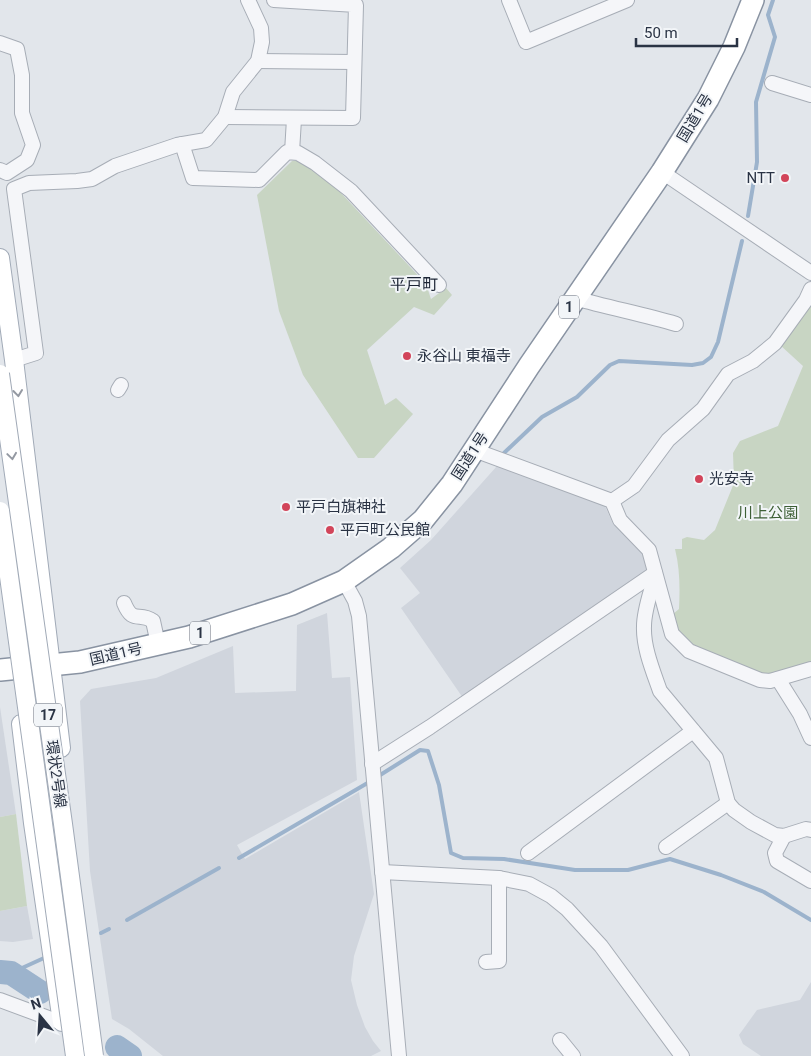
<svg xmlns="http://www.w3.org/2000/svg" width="811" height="1056" font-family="Roboto,'Noto Sans JP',sans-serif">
<rect width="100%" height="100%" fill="#e2e6eb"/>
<g fill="#d0d5dd">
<path d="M497,466L604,504L613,524L642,551L648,570L463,698L401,608L420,593L400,568L431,540Z"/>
<path d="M327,613L332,678L350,677L357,780L237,845L245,859L359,792L374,894L354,956L351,980L357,1005L365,1027L373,1041L381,1051L371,1056H163L129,1029L112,1019L90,871L80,701L91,689L156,678L233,646L235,693L296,691L297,625Z"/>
<path d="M0,707L16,814L0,817Z"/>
<path d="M27,906L33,939L13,942L0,941V911Z"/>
<path d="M811,982V1056H761L743,1044L739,1035L757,1010L800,1000Z"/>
</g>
<g fill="#c8d5c3">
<path d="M303,160L341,193L426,284L431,299L446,288L452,295L434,315L414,307L367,350L385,405L396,398L413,414L374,458H358L303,375L279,311L257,195L292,161Z"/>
<path d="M811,301V669L770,681L697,647L681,636L673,614L679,609C680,589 680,569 675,549H682V539L687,537L704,540L715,530L734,483L733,453L740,441L778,426L803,366L780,345Z"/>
<path d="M16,814L27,906L0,911V817Z"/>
</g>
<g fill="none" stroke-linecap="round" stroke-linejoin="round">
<g stroke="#9cb3cc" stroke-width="4">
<path d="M748,216L757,162L756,102L775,37L768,15L773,0"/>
<path d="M504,453L542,417L577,397L610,365L619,361L692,365L703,363L711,357L718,342L742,241"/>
<path d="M377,777L420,750L428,751L439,785L451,853L463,858L504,859L575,870H628L670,859L721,875L764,892L811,920"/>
<path d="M239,858L371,781"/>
<path d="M127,920L219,868"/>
<path d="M101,933L109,929"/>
<path d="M11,973L44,958"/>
</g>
<g stroke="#9cb3cc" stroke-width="24">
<path d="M0,972L11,973L40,992"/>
<path d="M117,1047L130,1056"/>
</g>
<defs>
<g id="minor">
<path d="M509,0L526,42L627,0"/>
<path d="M0,43L17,49L22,75V113L33,145L27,160L7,173L0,170"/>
<path d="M258,61L353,62"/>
<path d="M772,83L811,95"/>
<path d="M225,117L353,118L356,5L274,0"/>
<path d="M182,144L193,178L259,180L287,152L298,153L315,163L351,191L439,285"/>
<path d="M292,152L294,119"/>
<path d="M662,172L811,273"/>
<path d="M575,298C609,308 643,314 676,324"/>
<path d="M14,360L36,353L14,189L29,183L77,181L92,179L115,166L177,145L206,140L225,117L233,92L258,61L262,42L261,28L248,0"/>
<path d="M118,390L121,385"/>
<path d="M474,450L612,501L620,520L649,550L672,634L689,651L760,680L770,681L811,669"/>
<path d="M612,501L634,486L668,440L703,409L728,374L753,361L775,343L806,300L811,289"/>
<path d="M655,576C651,592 644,610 644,626C643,647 653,671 660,691L716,758L728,803L734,810L751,822L775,835L784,836L806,829L811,830"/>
<path d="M344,581L355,601L359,616L399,1056"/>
<path d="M124,603C133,625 139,611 153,621L158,644"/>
<path d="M778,679L800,714L811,738"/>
<path d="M372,764L430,727L655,573"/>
<path d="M784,836L775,853L777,861L811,881"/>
<path d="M666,847L728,803"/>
<path d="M528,853L693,731"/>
<path d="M382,872L499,878L529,884L551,896L567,909L601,946L682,1056"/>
<path d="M486,962L499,961V878"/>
<path d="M0,1000L62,1023"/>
<path d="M560,1040L573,1056"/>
</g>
<g id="major">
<path d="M0,258L14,360L61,748"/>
<path d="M21,724L33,823L62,1022"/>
</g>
<path id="highway" d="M0,670L80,662L189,637L292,604L344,581L391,548L423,520L452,484L529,366L662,172L708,99L734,47L753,0"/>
</defs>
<use href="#minor" stroke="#a7adb6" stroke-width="16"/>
<use href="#major" stroke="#a1aab7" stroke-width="20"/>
<use href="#highway" stroke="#8993a2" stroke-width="24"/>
<use href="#minor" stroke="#f5f6f9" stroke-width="14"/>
<use href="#major" stroke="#fff" stroke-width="18"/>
<use href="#highway" stroke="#fff" stroke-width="21"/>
<defs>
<g id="major-bridge">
<path d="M0,374L63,824L94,1056"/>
<path d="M0,511L75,1056"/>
</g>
</defs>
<use href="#major-bridge" stroke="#a1aab7" stroke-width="20" stroke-linecap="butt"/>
<use href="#major-bridge" stroke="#fff" stroke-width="18"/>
</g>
<defs><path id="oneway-chevron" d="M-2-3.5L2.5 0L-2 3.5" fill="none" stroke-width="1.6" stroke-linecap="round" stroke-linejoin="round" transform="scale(1.25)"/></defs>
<g stroke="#9499a2">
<use href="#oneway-chevron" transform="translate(18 393) rotate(83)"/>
<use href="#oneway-chevron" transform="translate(12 456) rotate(82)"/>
</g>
<g fill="#d2455a" stroke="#f2f5f8" stroke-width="2">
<circle cx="785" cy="178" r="5"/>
<circle cx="407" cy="356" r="5"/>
<circle cx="699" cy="479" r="5"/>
<circle cx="286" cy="507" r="5"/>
<circle cx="330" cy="530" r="5"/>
</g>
<g text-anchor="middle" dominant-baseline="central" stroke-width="4" stroke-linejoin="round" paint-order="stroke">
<g fill="#f2f5f8" stroke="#666d7a" stroke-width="1">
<rect x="559" y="295.5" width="20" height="23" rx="4"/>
<rect x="190" y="621.5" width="20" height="23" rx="4"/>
<rect x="34" y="703.5" width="28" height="23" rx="4"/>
</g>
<g font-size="14" font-weight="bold" fill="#2a3344">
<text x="569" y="307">1</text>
<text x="200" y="633">1</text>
<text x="48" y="715">17</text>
</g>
<g font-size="15" fill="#2a3344" stroke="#f2f5f8">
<text transform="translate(695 118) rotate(-59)">国道1号</text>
<text transform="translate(470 456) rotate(-57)">国道1号</text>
<text transform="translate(116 654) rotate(-13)">国道1号</text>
<text transform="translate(56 774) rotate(82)">環状2号線</text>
</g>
<g font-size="15" fill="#2a3344" stroke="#f2f5f8" text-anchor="start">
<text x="775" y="178" text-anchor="end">NTT</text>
<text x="417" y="356">永谷山 東福寺</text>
<text x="709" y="479">光安寺</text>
<text x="296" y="507">平戸白旗神社</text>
<text x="340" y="530">平戸町公民館</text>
</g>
<g font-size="15" fill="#3e6036" stroke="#f2f5f8">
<text x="768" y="513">川上公園</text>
</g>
<g font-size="16" fill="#1c2434" stroke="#f2f5f8">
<text x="414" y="284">平戸町</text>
</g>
</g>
<g transform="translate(40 1016) rotate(342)" stroke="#f2f5f8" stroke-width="4" paint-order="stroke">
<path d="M0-4L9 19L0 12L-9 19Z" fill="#2a3344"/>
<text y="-8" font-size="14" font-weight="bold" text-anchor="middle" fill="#2a3344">N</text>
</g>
<path d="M636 38v8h101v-8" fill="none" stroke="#2a3344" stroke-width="2.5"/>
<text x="644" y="38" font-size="15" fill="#2a3344" stroke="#f2f5f8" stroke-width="4" paint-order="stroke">50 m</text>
</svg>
